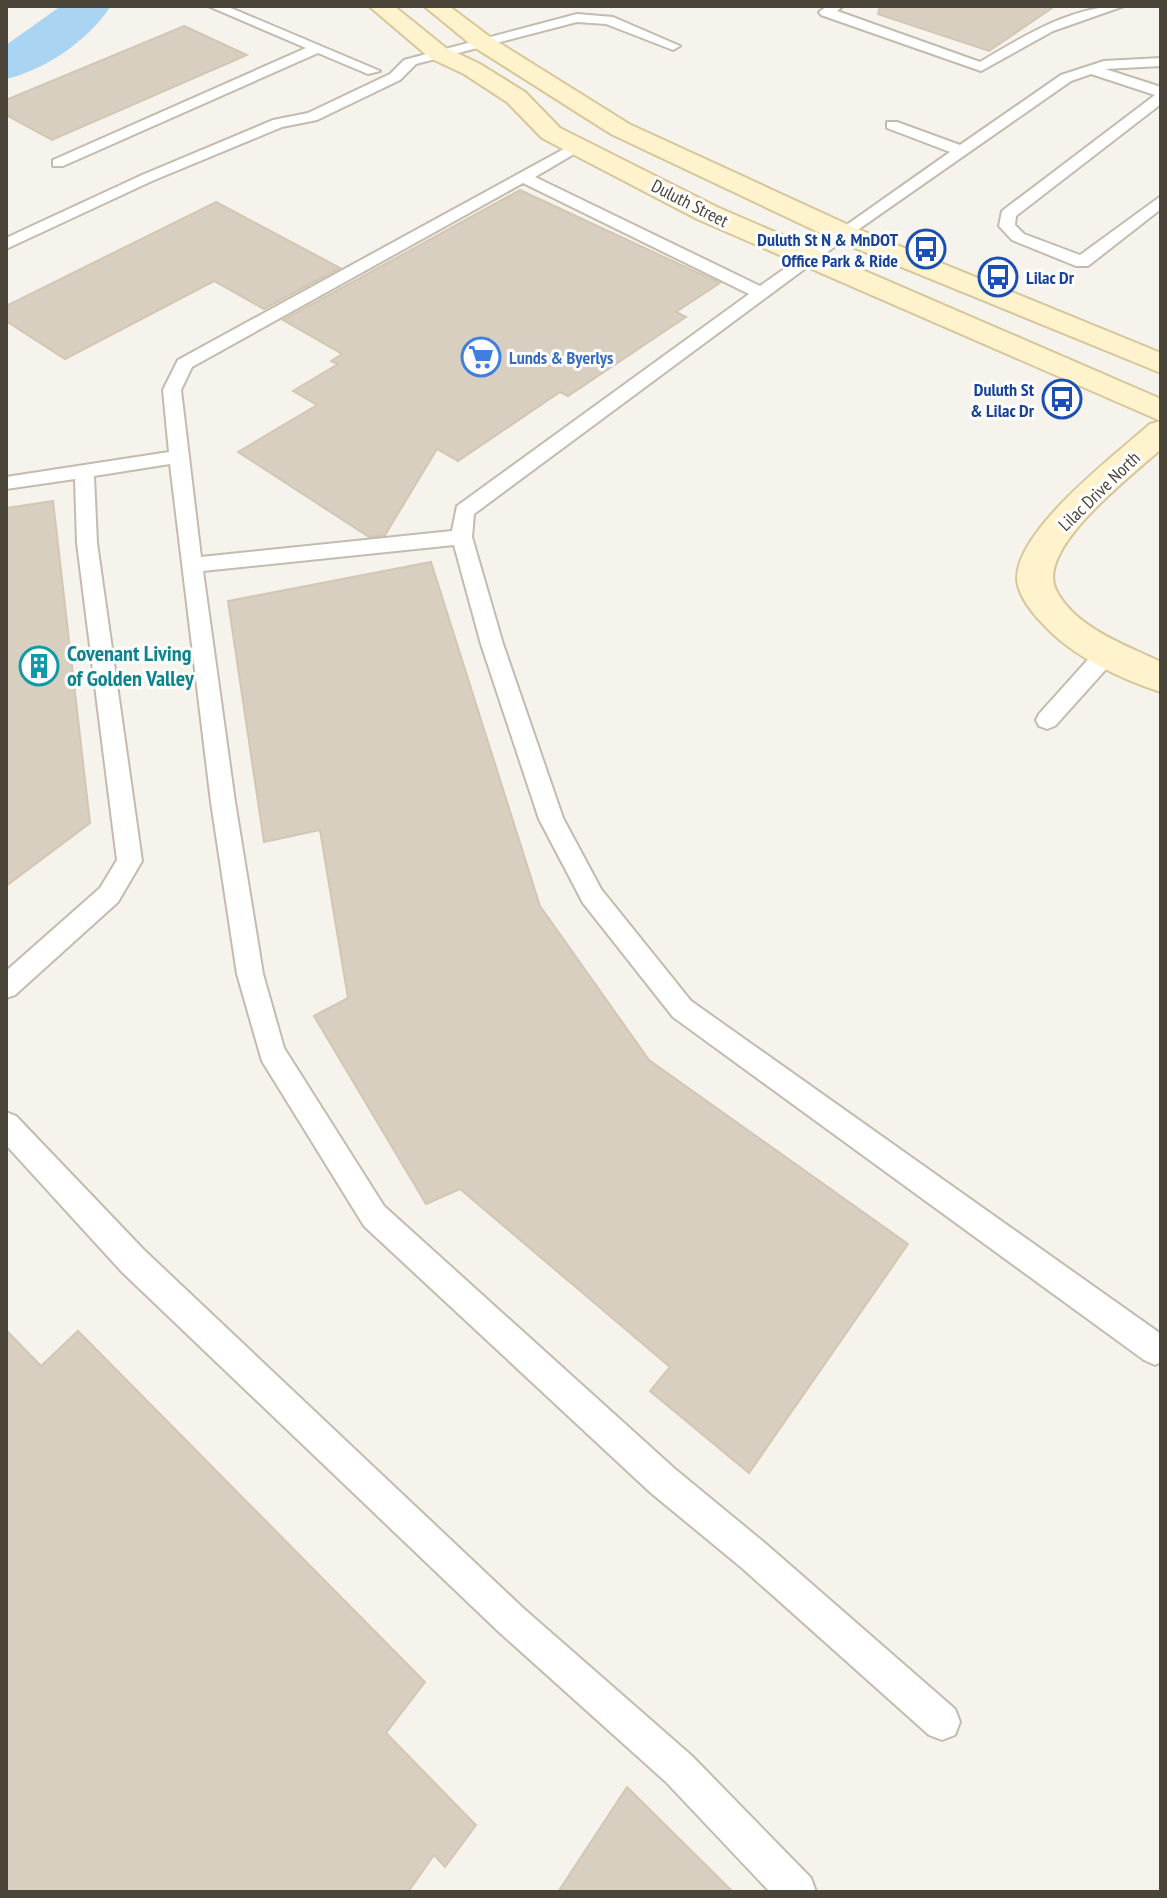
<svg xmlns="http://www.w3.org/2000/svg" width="1167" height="1898" font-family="'PT Sans Narrow',sans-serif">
<rect width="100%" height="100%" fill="#f6f3ec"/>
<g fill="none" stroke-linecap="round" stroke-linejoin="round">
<path fill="#a9d4f2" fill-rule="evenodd" d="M61,6H111C87,41 47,69 6,79V45Z"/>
</g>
<g fill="#d8cfc1" stroke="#d3c7b4" stroke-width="2">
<path d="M880,6H1055L989,51L878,14Z"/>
<path d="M184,26L247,55L52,140L6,115V100Z"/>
<path d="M520,190L720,283L676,312L686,317L568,396L560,392L458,461L437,449L385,535L369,537L238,452L317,405L293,391L338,364L331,361L342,354L283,320Z"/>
<path d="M216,202L340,268L264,309L214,281L65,359L6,321V306Z"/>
<path d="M53,501L90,823L6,886V508Z"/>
<path d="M431,562L540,906L649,1060L908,1244L749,1473L650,1391L670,1367L460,1189L426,1204L314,1016L348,998L320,830L264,842L228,601Z"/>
<path d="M6,1330L41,1366L78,1331L425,1682L386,1733L476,1825L445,1867L434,1855L408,1892H6Z"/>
<path d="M627,1787L733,1892H558Z"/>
</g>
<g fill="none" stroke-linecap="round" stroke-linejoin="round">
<defs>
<g id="lane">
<path d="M208,6H226L380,71L368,74L318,53L63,166H53V160L306,48Z"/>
<path d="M827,6H843L837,11L980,62C1024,36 1071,6 1124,6L1053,31L981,71L821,15L819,12Z"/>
<path d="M577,14L613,17L680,46L673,50L606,24L577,22L416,64L400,80L317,120L282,127L152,181L6,249V238L142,175L273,120L308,113L390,74L404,60Z"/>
<path d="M1161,58V66L1105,69L1161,87V104L1016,216L1015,225L1024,234L1080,255L1161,196V209L1088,266H1076L1012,240L999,226L1002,211L1155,95L1091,74L1071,81L849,236L474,514L472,537L503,644L563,818L601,889L691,1001L1161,1334V1362L1155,1365L1144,1360L673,1017L583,903L539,819L481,644L454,545L203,571L235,802L263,974L284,1048L384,1206L675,1469L766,1544L955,1709L960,1722L955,1735L942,1740L929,1735L742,1568L651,1493L364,1226L262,1061L237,974L211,802L170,464L94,476L97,543L142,861L118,902L15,995L6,998V971L100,888L117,860L77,543L75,479L6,489V477L169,452L163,390L178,360L573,144L578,142L586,147L535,177L760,286L950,152L887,128V122H897L960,145L1061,75L1104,61ZM523,183L749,294L457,506L452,531L201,557L181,390L192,367Z"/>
<path d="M1109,643L1117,645L1120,651L1117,657L1055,726L1047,729L1039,726L1036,720L1039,714L1101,645Z"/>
<path d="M6,1112L16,1116L144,1250L523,1608L692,1756L811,1878L816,1892H770L666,1782L499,1632L122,1272L6,1145Z"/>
</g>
<g id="secondary">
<path d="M369,6H394L446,48L480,64L525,92L560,128L717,207L1161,399V421L697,219L542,138L507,102L464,74L430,58Z"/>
<path d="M424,6H449L490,37L629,124L853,227L1161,353V373L833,239L611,134L474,47Z"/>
<path d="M1161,421V449C1134,474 1035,548 1056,590C1075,628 1126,645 1161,662V692C1123,680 1072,656 1045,626C1034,615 1018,596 1017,579C1016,530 1115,455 1150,424Z"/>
</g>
</defs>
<use href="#lane" stroke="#c2bbae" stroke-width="4"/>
<use href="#secondary" stroke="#d6c79b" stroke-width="4"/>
<use href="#lane" fill="#fff" fill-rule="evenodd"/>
<use href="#secondary" fill="#fff3cd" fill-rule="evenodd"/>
</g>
<defs>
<symbol id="bus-ring" viewBox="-11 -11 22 22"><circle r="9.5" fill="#fff" stroke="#1a4fb4" stroke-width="1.5"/><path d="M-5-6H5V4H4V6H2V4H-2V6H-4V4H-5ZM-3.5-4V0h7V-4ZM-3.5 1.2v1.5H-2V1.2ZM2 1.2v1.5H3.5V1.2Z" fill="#1a4fb4"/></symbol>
<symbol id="supermarket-ring" viewBox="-11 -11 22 22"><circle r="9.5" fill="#fff" stroke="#3f7fe0" stroke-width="1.5"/><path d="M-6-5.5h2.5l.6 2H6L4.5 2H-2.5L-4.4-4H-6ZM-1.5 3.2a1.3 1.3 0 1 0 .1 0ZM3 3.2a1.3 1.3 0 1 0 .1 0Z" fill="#3f7fe0"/></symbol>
<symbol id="building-ring" viewBox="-11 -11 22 22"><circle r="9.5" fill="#fff" stroke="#0f9aa8" stroke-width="1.5"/><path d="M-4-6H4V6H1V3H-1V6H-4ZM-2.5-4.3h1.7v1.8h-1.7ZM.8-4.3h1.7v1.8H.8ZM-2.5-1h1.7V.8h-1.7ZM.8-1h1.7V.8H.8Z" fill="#0f9aa8"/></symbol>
</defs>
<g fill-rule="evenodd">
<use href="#bus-ring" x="904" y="227" width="44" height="44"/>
<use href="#bus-ring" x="976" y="255" width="44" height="44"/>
<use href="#supermarket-ring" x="459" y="335" width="44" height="44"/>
<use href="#bus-ring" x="1040" y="377" width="44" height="44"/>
<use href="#building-ring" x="17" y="644" width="44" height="44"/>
</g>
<g text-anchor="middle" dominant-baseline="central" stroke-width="6" stroke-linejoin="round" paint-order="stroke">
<g font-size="18" fill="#4b4439" stroke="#fff">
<text transform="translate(690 203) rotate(27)">Duluth Street</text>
<text transform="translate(1099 491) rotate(-44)">Lilac Drive North</text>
</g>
<g font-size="18" font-weight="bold" fill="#164399" stroke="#fff" text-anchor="end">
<text x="898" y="239">Duluth St N &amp; MnDOT<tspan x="898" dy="21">Office Park &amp; Ride</tspan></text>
<text x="1026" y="277" text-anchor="start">Lilac Dr</text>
<text x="1034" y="389">Duluth St<tspan x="1034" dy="21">&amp; Lilac Dr</tspan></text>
</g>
<g font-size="18" font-weight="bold" fill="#366cbe" stroke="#fff" text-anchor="start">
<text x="509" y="357">Lunds &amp; Byerlys</text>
</g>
<g font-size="22" font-weight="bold" fill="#0d838f" stroke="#fff" text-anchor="start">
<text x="67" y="653">Covenant Living<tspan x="67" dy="25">of Golden Valley</tspan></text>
</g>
</g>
<rect width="1167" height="1898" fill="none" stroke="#4b4439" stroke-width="16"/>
</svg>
